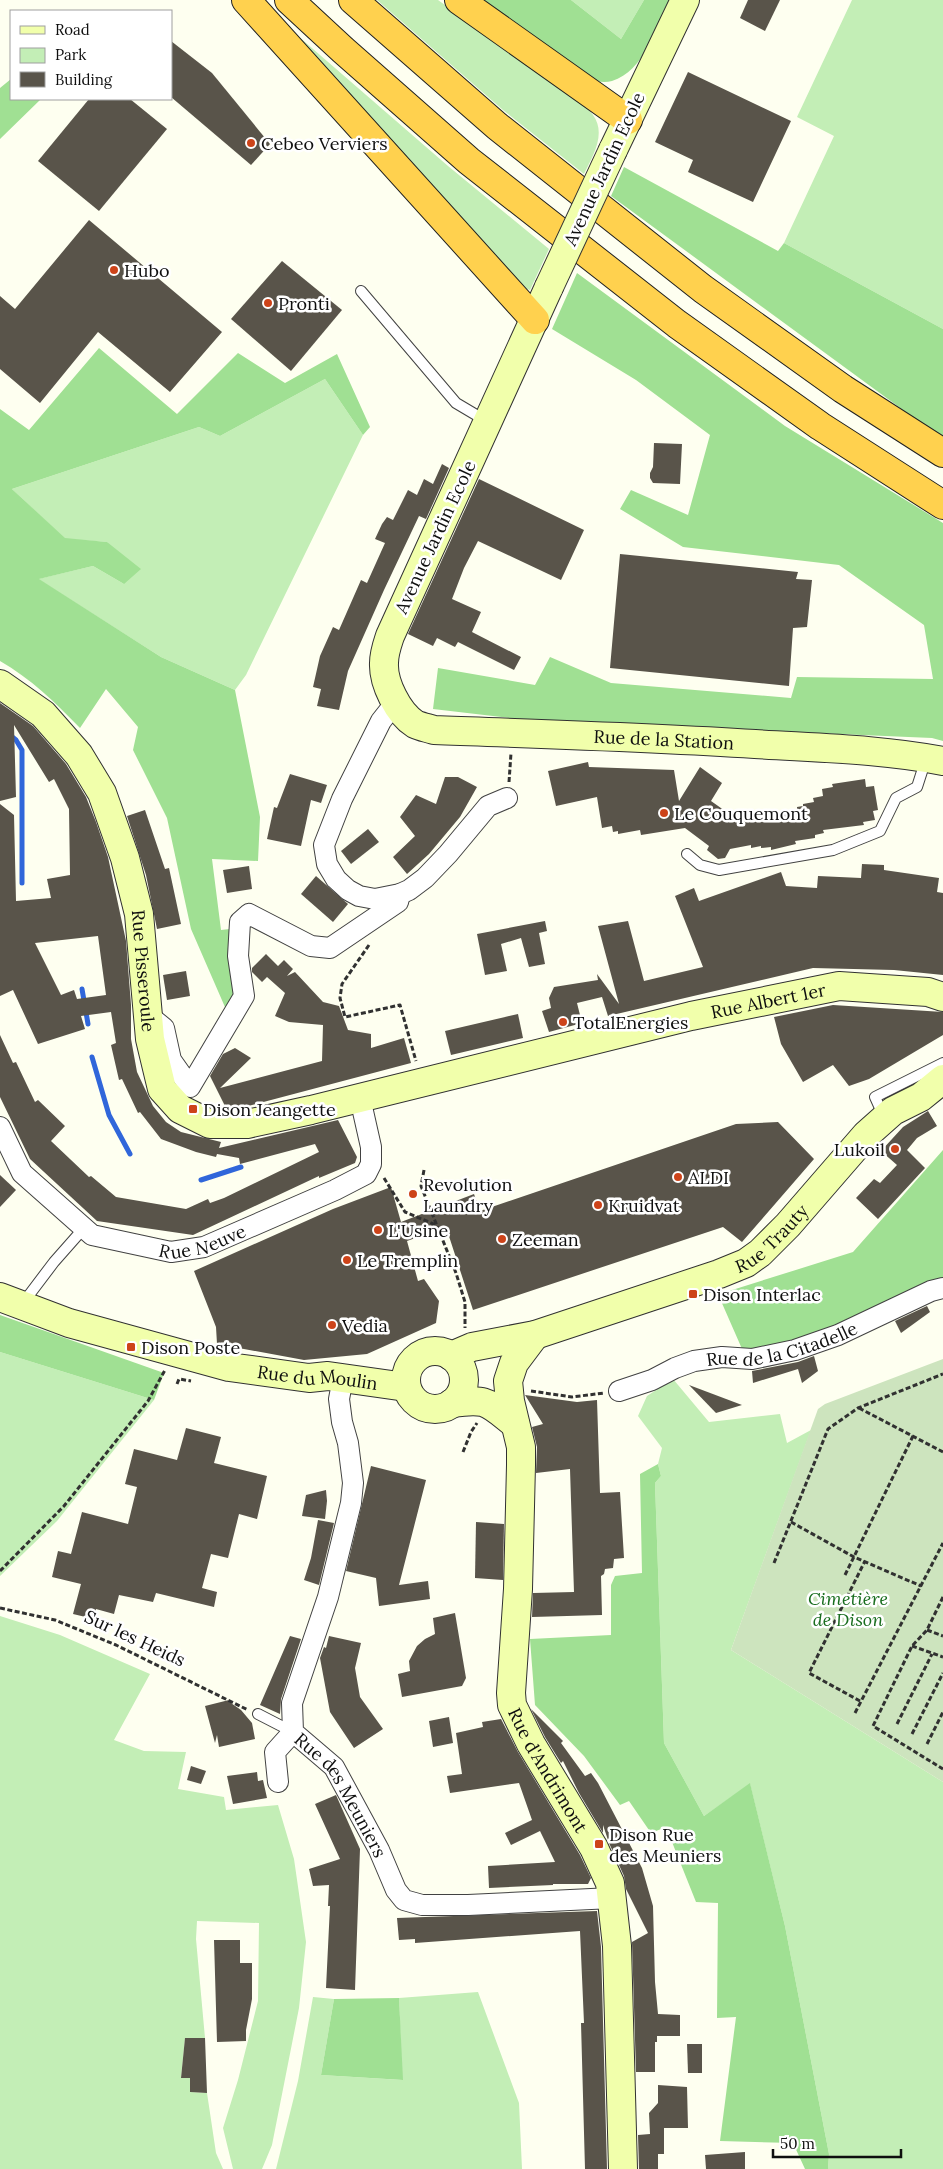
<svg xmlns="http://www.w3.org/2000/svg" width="943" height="2169" font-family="Lora,serif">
<rect width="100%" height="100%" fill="#fefff0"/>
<g fill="#c3eeb6">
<path d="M377,0H438L579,101C583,106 590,110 593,115C607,134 592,157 584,174L503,110Z"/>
<path d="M571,0H644L621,39Z"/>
<path d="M852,0H943V329L784,243L834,136L797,117Z"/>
<path d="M290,29L448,166L549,249L530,290L519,286Z"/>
<path d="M325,379L363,435L246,675L235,690L161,657L38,579L93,566L124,584L107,542L65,539L12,489L199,427L220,436Z"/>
<path d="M0,1352L154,1400L57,1521L0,1576Z"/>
<path d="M673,1379L709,1422L780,1414L787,1443L811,1430L731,1650L943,1782V2169H828L829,2154L785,1926L750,1784L704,1816L664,1743L655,1483L661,1476L658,1464L662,1448L638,1416L647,1396Z"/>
<path d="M0,1616L60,1635L150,1674L114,1740L144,1751L186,1752L178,1789L224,1797L226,1810L278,1805L294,1859L306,1942L299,2008L272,2145L262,2169H233L223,2128L238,2080L258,2001L259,1923L197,1921L196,1939L205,2038L185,2039L181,2077L190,2078V2092L207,2093L216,2153L223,2169H0Z"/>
<path d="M478,1992L519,2103L522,2169H276L298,2081L313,1997L334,1999L321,2075L402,2080L399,1998Z"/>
</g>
<g fill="#a0e093">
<path d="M478,0H571L621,39L644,0H671C657,27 644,71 612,81C605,83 596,81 589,81Z"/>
<path d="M11,79V99H41L0,139V88Z"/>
<path d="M624,167L778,251L784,243L943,329V436L918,421L611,196Z"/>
<path d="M577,273L785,426L943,523V741L932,738L536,721L433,709L438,668L535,685L550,657L611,683L791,698L797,677L933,679L924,625L839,565L683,547L620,509L631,490L688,515L710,435L636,380L552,329Z"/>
<path d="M99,348L177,414L238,353L285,383L337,354L370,427L363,435L325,379L220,436L199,427L12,489L65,538L107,542L141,569L124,584L93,566L39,579L161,657L235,690L260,817L258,861L212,859L221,930L230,929L234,990L228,1014L191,929L167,818L133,750L138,727L106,689L80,728C56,703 30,678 0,661V409L29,430Z"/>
<path d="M943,1150V1279L837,1330L746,1358L721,1301L729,1291L853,1252Z"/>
<path d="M0,1315L164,1373L154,1400L0,1352Z"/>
<path d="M658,1464L661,1476L655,1483L664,1743L704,1816L750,1783L785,1926L829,2154L828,2169H805L793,2143L720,2141L736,2017L717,2018L718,1903L696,1902L666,1827L651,1833L629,1801L620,1805L584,1756L535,1705L530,1639L611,1635V1585L615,1576L642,1573L640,1474Z"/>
<path d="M399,1998L403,2080L321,2075L334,1999Z"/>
</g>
<path fill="#cde4be" d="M943,1359V1782L731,1650L818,1409L825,1404Z"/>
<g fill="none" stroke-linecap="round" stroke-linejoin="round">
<g stroke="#3066da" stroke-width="5">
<path d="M0,727L16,740L22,750V883"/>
<path d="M82,989L88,1024"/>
<path d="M92,1057L109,1115L130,1154"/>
<path d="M201,1180L241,1167"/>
</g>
</g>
<g fill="#59544a" fill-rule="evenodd">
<path d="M748,0H780L765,31L740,18Z"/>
<path d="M171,41L212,73L270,144L251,165L171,97Z"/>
<path d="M688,72L791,121L753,202L688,172L693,160L655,142Z"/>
<path d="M89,99H130L167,129L99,211L38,161Z"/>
<path d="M89,220L222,332L170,392L98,332L40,403L0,369V296L15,309Z"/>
<path d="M282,261L342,310L291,371L231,319Z"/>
<path d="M654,443L682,444L680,484L653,483L650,478V473L653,467Z"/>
<path d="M442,464L449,468L426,519L419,516L384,590L348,671L339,710L317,706L321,689L313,687L320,656L333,627L339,630L361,580L367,583L385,543L375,539L382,524L387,517L393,520L408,490L417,495L424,479L433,484Z"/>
<path d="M479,479L584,530L561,580L478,541L464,568L452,599L481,612L472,632L521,657L514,670L458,642L455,647L437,638L433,646L408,634Z"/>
<path d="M620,554L798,572L796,579L812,580L807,627L793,628L789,686L610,668Z"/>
<path d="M0,703L33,726L66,764L86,797L96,822L108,857L126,941L131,1005V1039L137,1072L153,1106L166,1122L181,1132L221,1142L219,1148L338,1120L357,1157L355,1163L319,1178V1176L193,1235L97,1221L30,1159L0,1097V1035L13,1063L16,1062L35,1102L38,1100L65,1126L51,1141L89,1177L91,1176L116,1197L186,1209L208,1199L210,1203L224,1198L319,1152L315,1144L240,1164L239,1158L217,1154L216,1157L196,1152L161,1139L140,1112L138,1113L122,1079L119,1080L111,1045L116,1043L111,1012L81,1016L85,1029L38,1044L13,990L0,996V804L14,815L16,901L51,898L47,879L70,875L69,809L54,779L49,782L14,725L16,797L0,801ZM98,936L106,995L77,999L74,990L61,995L35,943Z"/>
<path d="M588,762L589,767L674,770L679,801L700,767L722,783L711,801L728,813L749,809V812L769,811V814L797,810V807L803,806V804L814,802L813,798L823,796L822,789L833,787L832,784L865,779L866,787L874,786L878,810L873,811L875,820L863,822L864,825L823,830L824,833L815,835V838L795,841L796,844L771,850V847L761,848V846L751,848V845L730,849L725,858L718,859L707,850L709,846L685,828L641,835L640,830L618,834V831L613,832L612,826L602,828L597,797L556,806L548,771Z"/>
<path d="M290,774L327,785L321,803L311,800L301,846L267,839L274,807L277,808Z"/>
<path d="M445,777H458L477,787L460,817L429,854L407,874L393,857L415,836L400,817L416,795L436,804Z"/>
<path d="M145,810L165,869L169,868L181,924L157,929L146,875L127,816Z"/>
<path d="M368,829L379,842L351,864L341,851Z"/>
<path d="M862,864L884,865V870L939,878L937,892L943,893V975L894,970L813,968L608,1016L602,997L577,1003L582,1023L549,1032L542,1011L551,1008L549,998L554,987L598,980L597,974L619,1004L598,926L628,921L644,981L703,967L675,896L694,888L699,901L781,872L786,886L817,888L818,876L861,878Z"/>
<path d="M249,866L252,889L227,893L223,870Z"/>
<path d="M316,876L348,904L333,922L301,894Z"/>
<path d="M545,921L547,931L539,933L545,964L529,967L521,938L501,944L507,971L485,975L477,934Z"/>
<path d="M266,954L278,966L284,960L293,969L287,976L295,972L323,1002L339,1006L348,1030L371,1034V1048L404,1038L411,1063L248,1106L226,1108L210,1076L223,1054L235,1048L251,1058L220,1088L322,1061L323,1025L289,1022L275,1016L285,993L267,977L262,982L252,972V968Z"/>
<path d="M186,971L190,996L167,1000L163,975Z"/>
<path d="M833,1005L943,1012V1035L869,1079L849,1086L833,1065L803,1082L781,1044L774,1017Z"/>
<path d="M518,1014L523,1038L451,1055L445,1031Z"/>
<path d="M928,1111L937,1126L917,1138L907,1150L925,1168L878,1219L856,1198L874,1179L880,1183L897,1165L881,1151L903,1127Z"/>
<path d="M778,1122L814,1159L742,1242L723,1227L473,1310L446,1227L407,1241L418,1281L424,1279L439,1301L436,1323L367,1354L304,1360L217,1344L216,1327L194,1271L333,1209L391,1187L401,1222L474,1194L480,1211L736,1124Z"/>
<path d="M0,1175L16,1190L0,1207Z"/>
<path d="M927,1306L930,1312L901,1333L895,1321Z"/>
<path d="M814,1356L818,1371L802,1383L798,1369L753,1383L752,1371L798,1362Z"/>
<path d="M689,1385L742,1405L716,1413Z"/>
<path d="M525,1395L577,1402L597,1400L600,1493L620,1492L624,1558L614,1559L613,1568L605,1569L604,1574L601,1576L602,1615L532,1617L533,1593L574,1592L570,1469L536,1473L537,1447L532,1427L543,1424Z"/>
<path d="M186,1428L221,1437L214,1463L267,1476L257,1519L239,1514L228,1558L211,1554L202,1588L217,1592L214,1607L156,1593L153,1602L119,1595L114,1614L96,1609L94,1619L73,1614L81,1584L52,1577L58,1551L71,1554L82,1512L128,1524L137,1487L125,1484L134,1449L177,1460Z"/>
<path d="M371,1466L426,1480L399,1585L428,1581L430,1599L379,1606L376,1578L346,1571Z"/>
<path d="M326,1490L327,1501L325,1519L302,1516L306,1495Z"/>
<path d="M318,1520L334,1523L319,1585L304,1580L311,1558Z"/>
<path d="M476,1522L504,1524L503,1580L475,1578Z"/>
<path d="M455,1613L466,1678L462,1686L402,1697L398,1674L410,1671L409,1661L417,1646L425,1639L435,1634L433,1618Z"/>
<path d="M290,1636L301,1639L281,1699L280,1714L260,1705Z"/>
<path d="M329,1636L361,1643L355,1668L360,1697L383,1729L354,1748L330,1712L320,1658L324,1647L326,1648Z"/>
<path d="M229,1700L228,1701L241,1710L252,1723L255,1739L219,1747L217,1735L215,1743L205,1706Z"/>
<path d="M531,1709L563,1741L561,1743L585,1776L591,1773L598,1783L642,1868L653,1906L655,1982L658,2014L680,2015V2036H657V2042H655V2072H636L632,1942L648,1933L626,1889L624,1876L609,1843L603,1825V1833L579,1793L563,1761L561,1763L545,1737Z"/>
<path d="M449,1717L453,1743L433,1747L429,1721Z"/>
<path d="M501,1719L518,1752L580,1855L591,1878L588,1884H553V1885L489,1888L488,1866L555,1862L540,1831L511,1845L505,1833L532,1820L519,1783L450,1793L447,1776L462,1774L456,1733L483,1727L482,1722Z"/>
<path d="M191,1766L206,1771L201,1784L187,1780Z"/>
<path d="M257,1772L258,1781L263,1780L267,1798L233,1804L227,1776Z"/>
<path d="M336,1795L360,1849L355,1990L326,1988L330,1906H328L329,1885L313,1886L309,1869L340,1859L315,1804Z"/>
<path d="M597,1911L601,1947L607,2169H585L581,2023H584L580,1931L415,1943V1939L399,1940L397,1918Z"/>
<path d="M214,1940H240V1963H252V1999L246,2030V2041L217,2042Z"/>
<path d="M185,2038H205L207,2093L190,2092V2078H181Z"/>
<path d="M687,2044H702V2073H688Z"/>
<path d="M658,2085L687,2087L688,2128H664V2154H658V2169H639L638,2135L650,2134L649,2113L658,2103Z"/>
<path d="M745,2152V2169H706L705,2155Z"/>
</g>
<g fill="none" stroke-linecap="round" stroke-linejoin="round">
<defs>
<g id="lane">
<path d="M361,291L456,403L488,422"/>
<path d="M687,854L700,865L719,870L833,850L880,831L896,798L917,787L926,759"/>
<path d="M884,1117L875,1097L943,1063"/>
<path d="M23,1303L54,1262L84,1228"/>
<path d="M258,1714L293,1732"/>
</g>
<g id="street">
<path d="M396,702L381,721L342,799L324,845L327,864L336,879L348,890L359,896L375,899L400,894L409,890L425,878L448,854L488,806L507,798"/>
<path d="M148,1015L164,1028L171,1060L190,1087L244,996L238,956L240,922L249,914L311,946L330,948L398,902L400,894"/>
<path id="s1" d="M0,1127L22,1173L92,1235L171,1252L204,1247L335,1190L366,1174L371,1164V1147L360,1098"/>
<path id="s2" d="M343,1378L339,1399L342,1422L348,1443L353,1483L351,1503L328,1597L292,1703L293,1732L334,1767L379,1850L396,1890L404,1900L422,1905H468L612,1898"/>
<path id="s3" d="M619,1391L652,1380L675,1368L694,1361L722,1357L752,1359L795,1350L838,1335L931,1291L943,1288"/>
<path d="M278,1782L275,1752L293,1732"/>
</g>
<g id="secondary">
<path d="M613,150L685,0"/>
<path id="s4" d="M549,287L390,636C387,645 384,653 384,663C383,683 398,713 415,724C421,727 428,728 434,730C541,734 648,737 755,744C818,748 881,749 943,761"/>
<path id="s5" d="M0,684L43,714L79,755L102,793L125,858L139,914L150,1039L162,1089L180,1109L210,1124H247L311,1110L691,1016L839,986L928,992L943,997"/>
<path id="s6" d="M0,1297L69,1323L229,1367L309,1378L328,1376L406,1387"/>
<path id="s7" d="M535,1335L514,1363L508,1381L510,1401L521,1447V1465L518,1589L511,1693L512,1705L531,1744L594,1848L610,1883L617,1946L623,2169"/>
<circle cx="435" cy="1380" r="29"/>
<path id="s8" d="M451,1356L472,1347L535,1335L719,1274L746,1263L760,1253L788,1225L866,1135L893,1111L921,1097L943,1079"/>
<path d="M452,1403C488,1398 487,1402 515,1424"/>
</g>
<g id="highway">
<path d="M246,0L535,320"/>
<path d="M289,0L343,50L469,161L677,324L820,426L943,505"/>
<path d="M353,0L497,126L703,289L843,389L943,453"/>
<path d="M459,0L628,120"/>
</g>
</defs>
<use href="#lane" stroke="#424242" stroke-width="12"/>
<use href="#street" stroke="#424242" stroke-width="22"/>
<use href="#secondary" stroke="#313131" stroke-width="30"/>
<use href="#highway" stroke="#202020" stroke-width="30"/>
<g stroke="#313131" stroke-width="3" stroke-dasharray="5 2.5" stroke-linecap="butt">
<path d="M509,782L511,753"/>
<path d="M369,945L342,984L340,998L345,1017L400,1005L416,1061"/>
<path d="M424,1170L421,1186L456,1273L465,1302V1328"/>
<path d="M384,1178L405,1212L436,1225"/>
<path d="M177,1384L179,1379L191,1381"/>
<path d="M531,1391L572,1397L604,1393"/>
<path d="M859,1408L943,1452"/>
<path d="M463,1452L471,1432L477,1423"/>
<path d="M791,1522L854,1557L921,1586"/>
<path d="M774,1563L828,1429L858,1408L943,1374"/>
<path d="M0,1571L64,1506L148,1401L165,1370"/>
<path d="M845,1575L913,1436"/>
<path d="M943,1597L927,1630L912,1646L873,1726L943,1769"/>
<path d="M0,1608L55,1620L116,1645L248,1710"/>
<path d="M927,1630L943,1636"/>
<path d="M912,1646L943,1657"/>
<path d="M860,1701L809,1673L865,1561"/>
<path d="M855,1713L943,1543"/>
<path d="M897,1724L932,1654"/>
<path d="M912,1734L943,1673"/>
<path d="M927,1744L943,1712"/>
</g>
<use href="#lane" stroke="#fff" stroke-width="10"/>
<use href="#street" stroke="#fff" stroke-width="20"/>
<use href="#secondary" stroke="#f1ffab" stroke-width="28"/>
<use href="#highway" stroke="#ffd14e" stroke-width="28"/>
<defs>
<path id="secondary-bridge" d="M549,287L613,150"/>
</defs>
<use href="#secondary-bridge" stroke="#313131" stroke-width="30" stroke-linecap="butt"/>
<use href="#secondary-bridge" stroke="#f1ffab" stroke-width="28"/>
</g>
<g fill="#cd4319" stroke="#fff" stroke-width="2">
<circle cx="251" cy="143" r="5"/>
<circle cx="114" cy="270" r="5"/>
<circle cx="268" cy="303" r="5"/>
<circle cx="664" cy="813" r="5"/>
<circle cx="563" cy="1022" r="5"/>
<rect x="188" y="1104" width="10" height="10" rx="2.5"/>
<circle cx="895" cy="1149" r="5"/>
<circle cx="678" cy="1177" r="5"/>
<circle cx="413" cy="1194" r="5"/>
<circle cx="598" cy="1205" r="5"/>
<circle cx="378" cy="1230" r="5"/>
<circle cx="502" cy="1239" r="5"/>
<circle cx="347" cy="1260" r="5"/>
<rect x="688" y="1289" width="10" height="10" rx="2.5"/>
<circle cx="332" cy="1325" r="5"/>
<rect x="126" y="1342" width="10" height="10" rx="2.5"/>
<rect x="594" y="1839" width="10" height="10" rx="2.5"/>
</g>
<g text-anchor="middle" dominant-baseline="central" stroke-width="5" stroke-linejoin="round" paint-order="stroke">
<g font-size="18" fill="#0f0f0f" stroke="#fff" text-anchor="start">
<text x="261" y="143">Cebeo Verviers</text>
<text x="124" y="270">Hubo</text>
<text x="278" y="303">Pronti</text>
<text x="674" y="813">Le Couquemont</text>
<text x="573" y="1022">TotalEnergies</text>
<text x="203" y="1109">Dison Jeangette</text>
<text x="885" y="1149" text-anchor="end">Lukoil</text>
<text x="688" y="1177">ALDI</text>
<text x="423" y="1184">Revolution<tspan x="423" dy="21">Laundry</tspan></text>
<text x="608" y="1205">Kruidvat</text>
<text x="388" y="1230">L'Usine</text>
<text x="512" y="1239">Zeeman</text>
<text x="357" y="1260">Le Tremplin</text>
<text x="703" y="1294">Dison Interlac</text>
<text x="342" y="1325">Vedia</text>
<text x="141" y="1347">Dison Poste</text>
<text x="609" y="1834">Dison Rue<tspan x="609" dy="21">des Meuniers</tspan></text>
</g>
<g font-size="18" fill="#0f0f0f" stroke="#fff">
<text transform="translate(604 169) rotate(-65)">Avenue Jardin Ecole</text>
<text transform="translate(435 537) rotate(-65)">Avenue Jardin Ecole</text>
<text stroke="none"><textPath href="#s4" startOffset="732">Rue de la Station</textPath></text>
<text stroke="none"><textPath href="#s5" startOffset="335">Rue Pisseroule</textPath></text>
<text stroke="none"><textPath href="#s5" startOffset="1088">Rue Albert 1er</textPath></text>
<text stroke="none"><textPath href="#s8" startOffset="345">Rue Trauty</textPath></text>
<text stroke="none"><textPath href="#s1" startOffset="258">Rue Neuve</textPath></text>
<text stroke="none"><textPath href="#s3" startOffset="171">Rue de la Citadelle</textPath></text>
<text stroke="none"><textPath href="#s6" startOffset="329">Rue du Moulin</textPath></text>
<text transform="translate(135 1638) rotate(25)">Sur les Heids</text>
<text stroke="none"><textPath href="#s7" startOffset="454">Rue d'Andrimont</textPath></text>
<text stroke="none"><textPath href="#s2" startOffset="445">Rue des Meuniers</textPath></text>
</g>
<g font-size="18" font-style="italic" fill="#186d1e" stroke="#fff">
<text x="848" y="1598">Cimetière<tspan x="848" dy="21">de Dison</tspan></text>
</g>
</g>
<rect x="10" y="10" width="162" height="90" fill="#ffffff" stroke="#9f9f9f"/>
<rect x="20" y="26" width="25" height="8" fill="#f1ffab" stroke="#9f9f9f"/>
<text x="55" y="35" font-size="15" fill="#0f0f0f">Road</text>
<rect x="20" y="48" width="25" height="15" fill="#c3eeb6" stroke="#9f9f9f"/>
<text x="55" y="60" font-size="15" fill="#0f0f0f">Park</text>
<rect x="20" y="72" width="25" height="15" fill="#59544a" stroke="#9f9f9f"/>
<text x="55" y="85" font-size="15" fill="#0f0f0f">Building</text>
<path d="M773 2149v8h128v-8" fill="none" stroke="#0f0f0f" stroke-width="2.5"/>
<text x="780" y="2149" font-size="15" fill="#0f0f0f" stroke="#ffffff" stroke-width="4" paint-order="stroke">50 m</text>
</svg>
